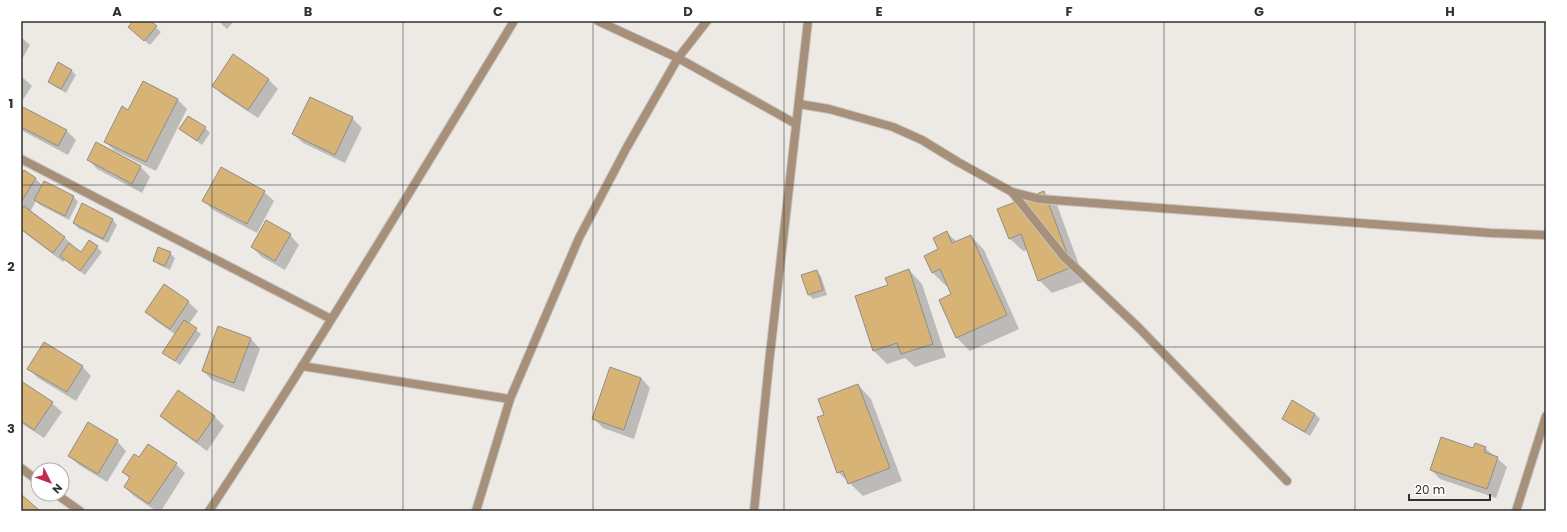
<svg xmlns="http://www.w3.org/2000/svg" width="1567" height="532" font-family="Poppins,sans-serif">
<rect width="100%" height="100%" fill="#edeae6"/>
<g fill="#0003">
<path d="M134,21H149L161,32L150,45L134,32Z"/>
<path d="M218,21H234L227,29Z"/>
<path d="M21,37L30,45L21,61Z"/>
<path d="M71,70L76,75L66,93L54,86L49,82Z"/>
<path d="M21,76L32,86L21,103Z"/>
<path d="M268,79L278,89L258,118L223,95L213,86Z"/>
<path d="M144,82L178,100L187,109L156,171L115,151L105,142L129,111Z"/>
<path d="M21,107L66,130L76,140L68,155L21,130Z"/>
<path d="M352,118L362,128L345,163L303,143L293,134Z"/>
<path d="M205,128L210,133L202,145L181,129Z"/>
<path d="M96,144L141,167L150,177L142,193L97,169L88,159Z"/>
<path d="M221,169L264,192L274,201L257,233L213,210L204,201Z"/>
<path d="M21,176L35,178L43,186L44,182L74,197L78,202L69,220L40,205L36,201L30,212L65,238L81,253L97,247L102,252L85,275L65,260L63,262L21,230Z"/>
<path d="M1043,192L1057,205L1085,281L1052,293L1039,280L1027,250L1023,251L1009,238Z"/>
<path d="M83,205L113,220L117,225L108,243L78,228L74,223Z"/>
<path d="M946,232L957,242L971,236L984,250L1019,329L970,351L957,338L952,295L948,285L946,286L932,272Z"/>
<path d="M290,235L299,245L285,270L262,257L252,247Z"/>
<path d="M170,253L175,258L170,270L159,265L154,260Z"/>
<path d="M909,270L922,284L946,357L915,367L905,358L887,364L874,351L856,297L889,286Z"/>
<path d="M816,271L821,276L827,295L813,299L809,295Z"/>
<path d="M188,302L198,311L189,324L201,334L180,365L164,353L176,335L156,321L146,312Z"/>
<path d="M219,327L251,339L260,349L244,392L212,380L203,371Z"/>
<path d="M82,366L91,376L76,401L38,378L29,369Z"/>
<path d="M641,378L650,388L634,439L603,428L594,419Z"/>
<path d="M21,382L52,403L62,412L44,438L21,423Z"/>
<path d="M858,385L871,399L902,481L863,496L838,472L825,415Z"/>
<path d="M179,391L215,417L224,426L207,451L171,425L161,416Z"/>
<path d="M1293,402L1315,414L1320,419L1310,436L1288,423L1283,418Z"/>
<path d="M117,441L126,451L107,482L79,465L69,456Z"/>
<path d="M1485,448L1507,467L1496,498L1440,479L1431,470L1474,450Z"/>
<path d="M139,458L176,464L185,473L161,511H156L134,496L125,487L130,479L123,472Z"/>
</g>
<g fill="#d7b475" stroke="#908d89">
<path d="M133,21H150L157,26L144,41L128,27Z"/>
<path d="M233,54L269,79L248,110L212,86Z"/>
<path d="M58,62L72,70L61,89L48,82Z"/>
<path d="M143,81L178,99L146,162L104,142L122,106L128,110Z"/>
<path d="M310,97L353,117L335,155L292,134Z"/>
<path d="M21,106L67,130L58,146L21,127Z"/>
<path d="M188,116L206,127L197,141L179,129Z"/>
<path d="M96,142L141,166L132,184L87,160Z"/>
<path d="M221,167L265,191L247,224L202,201Z"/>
<path d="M24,170L36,178L21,202V175Z"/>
<path d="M44,181L74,196L65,216L34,200Z"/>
<path d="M1044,191L1072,267L1038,281L1021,234L1009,239L997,209Z"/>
<path d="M82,203L113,219L103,239L73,223Z"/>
<path d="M24,206L65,237L53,253L21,229V210Z"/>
<path d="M266,220L291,234L275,261L251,247Z"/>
<path d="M947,231L952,243L971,235L1007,315L956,338L939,300L951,294L940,269L932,273L924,256L938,249L933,238Z"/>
<path d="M89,240L98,246L80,271L60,256L69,243L81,252Z"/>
<path d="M158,247L171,252L165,266L153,261Z"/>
<path d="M909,269L933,344L901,354L897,343L873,351L855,296L888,285L885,278Z"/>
<path d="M817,270L823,290L808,295L801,275Z"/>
<path d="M164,284L189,301L170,329L145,312Z"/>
<path d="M184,320L197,328L175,361L162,353Z"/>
<path d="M218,326L251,338L234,383L202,371Z"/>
<path d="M44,342L83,366L67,392L27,369Z"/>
<path d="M610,367L641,378L624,430L592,419Z"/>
<path d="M21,381L53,402L34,430L21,421Z"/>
<path d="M858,384L890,468L848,484L843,471L837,473L817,417L824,415L818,399Z"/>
<path d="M178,390L215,416L197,442L160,416Z"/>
<path d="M1292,400L1315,414L1305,432L1282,419Z"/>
<path d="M88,422L118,440L98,474L68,456Z"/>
<path d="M1441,437L1473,448L1475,443L1486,447L1484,452L1498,457L1487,489L1430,470Z"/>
<path d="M148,444L177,463L149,504L124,487L130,477L122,472L134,454L139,457Z"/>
<path d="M22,495L40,511H21V497Z"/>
</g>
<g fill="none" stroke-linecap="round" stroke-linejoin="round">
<defs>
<g id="minor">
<path d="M598,21L678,58L796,124"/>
<path d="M799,104L829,109L893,127L922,140L958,162L1012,192L1040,199L1491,233L1546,235"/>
<path d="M21,159L331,319"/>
<path d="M1012,192L1064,257L1139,328L1287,481"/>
<path d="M302,366L510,399"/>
<path d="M21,468L38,481"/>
<path d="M56,494L80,511"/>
<path d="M209,511C315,350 414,185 514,21"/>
<path d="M476,511L510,399L579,238L627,147L678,58L707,21"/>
<path d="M754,511L769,363L808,21"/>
<path d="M1516,511L1546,416"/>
</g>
</defs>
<use href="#minor" stroke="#c8c5c1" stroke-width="10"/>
<use href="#minor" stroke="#a6907a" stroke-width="8"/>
</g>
<path fill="none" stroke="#32312f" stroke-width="1" stroke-opacity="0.55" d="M212,21V511M403,21V511M593,21V511M784,21V511M974,21V511M1164,21V511M1355,21V511M21,185H1546M21,347H1546"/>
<rect width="1567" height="532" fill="none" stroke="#ffffff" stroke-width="44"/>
<g transform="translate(50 482) rotate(132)"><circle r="19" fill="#ffffff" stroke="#adadac"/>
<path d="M0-3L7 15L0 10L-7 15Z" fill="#bd2c4e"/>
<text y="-6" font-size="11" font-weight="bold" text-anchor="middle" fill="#32312f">N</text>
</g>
<path d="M1409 494v6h81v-6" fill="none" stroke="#32312f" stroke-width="2"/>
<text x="1415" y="494" font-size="12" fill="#32312f" stroke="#ffffff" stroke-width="3" paint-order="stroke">20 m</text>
<rect x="22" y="22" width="1523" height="488" fill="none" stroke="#32312f" stroke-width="1.5"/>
<g font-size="13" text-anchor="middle" font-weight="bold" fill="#32312f">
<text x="117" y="16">A</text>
<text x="308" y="16">B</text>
<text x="498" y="16">C</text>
<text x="688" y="16">D</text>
<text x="879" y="16">E</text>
<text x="1069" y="16">F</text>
<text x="1259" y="16">G</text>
<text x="1450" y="16">H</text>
<text x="11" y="108">1</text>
<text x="11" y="271">2</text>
<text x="11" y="433">3</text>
</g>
</svg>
